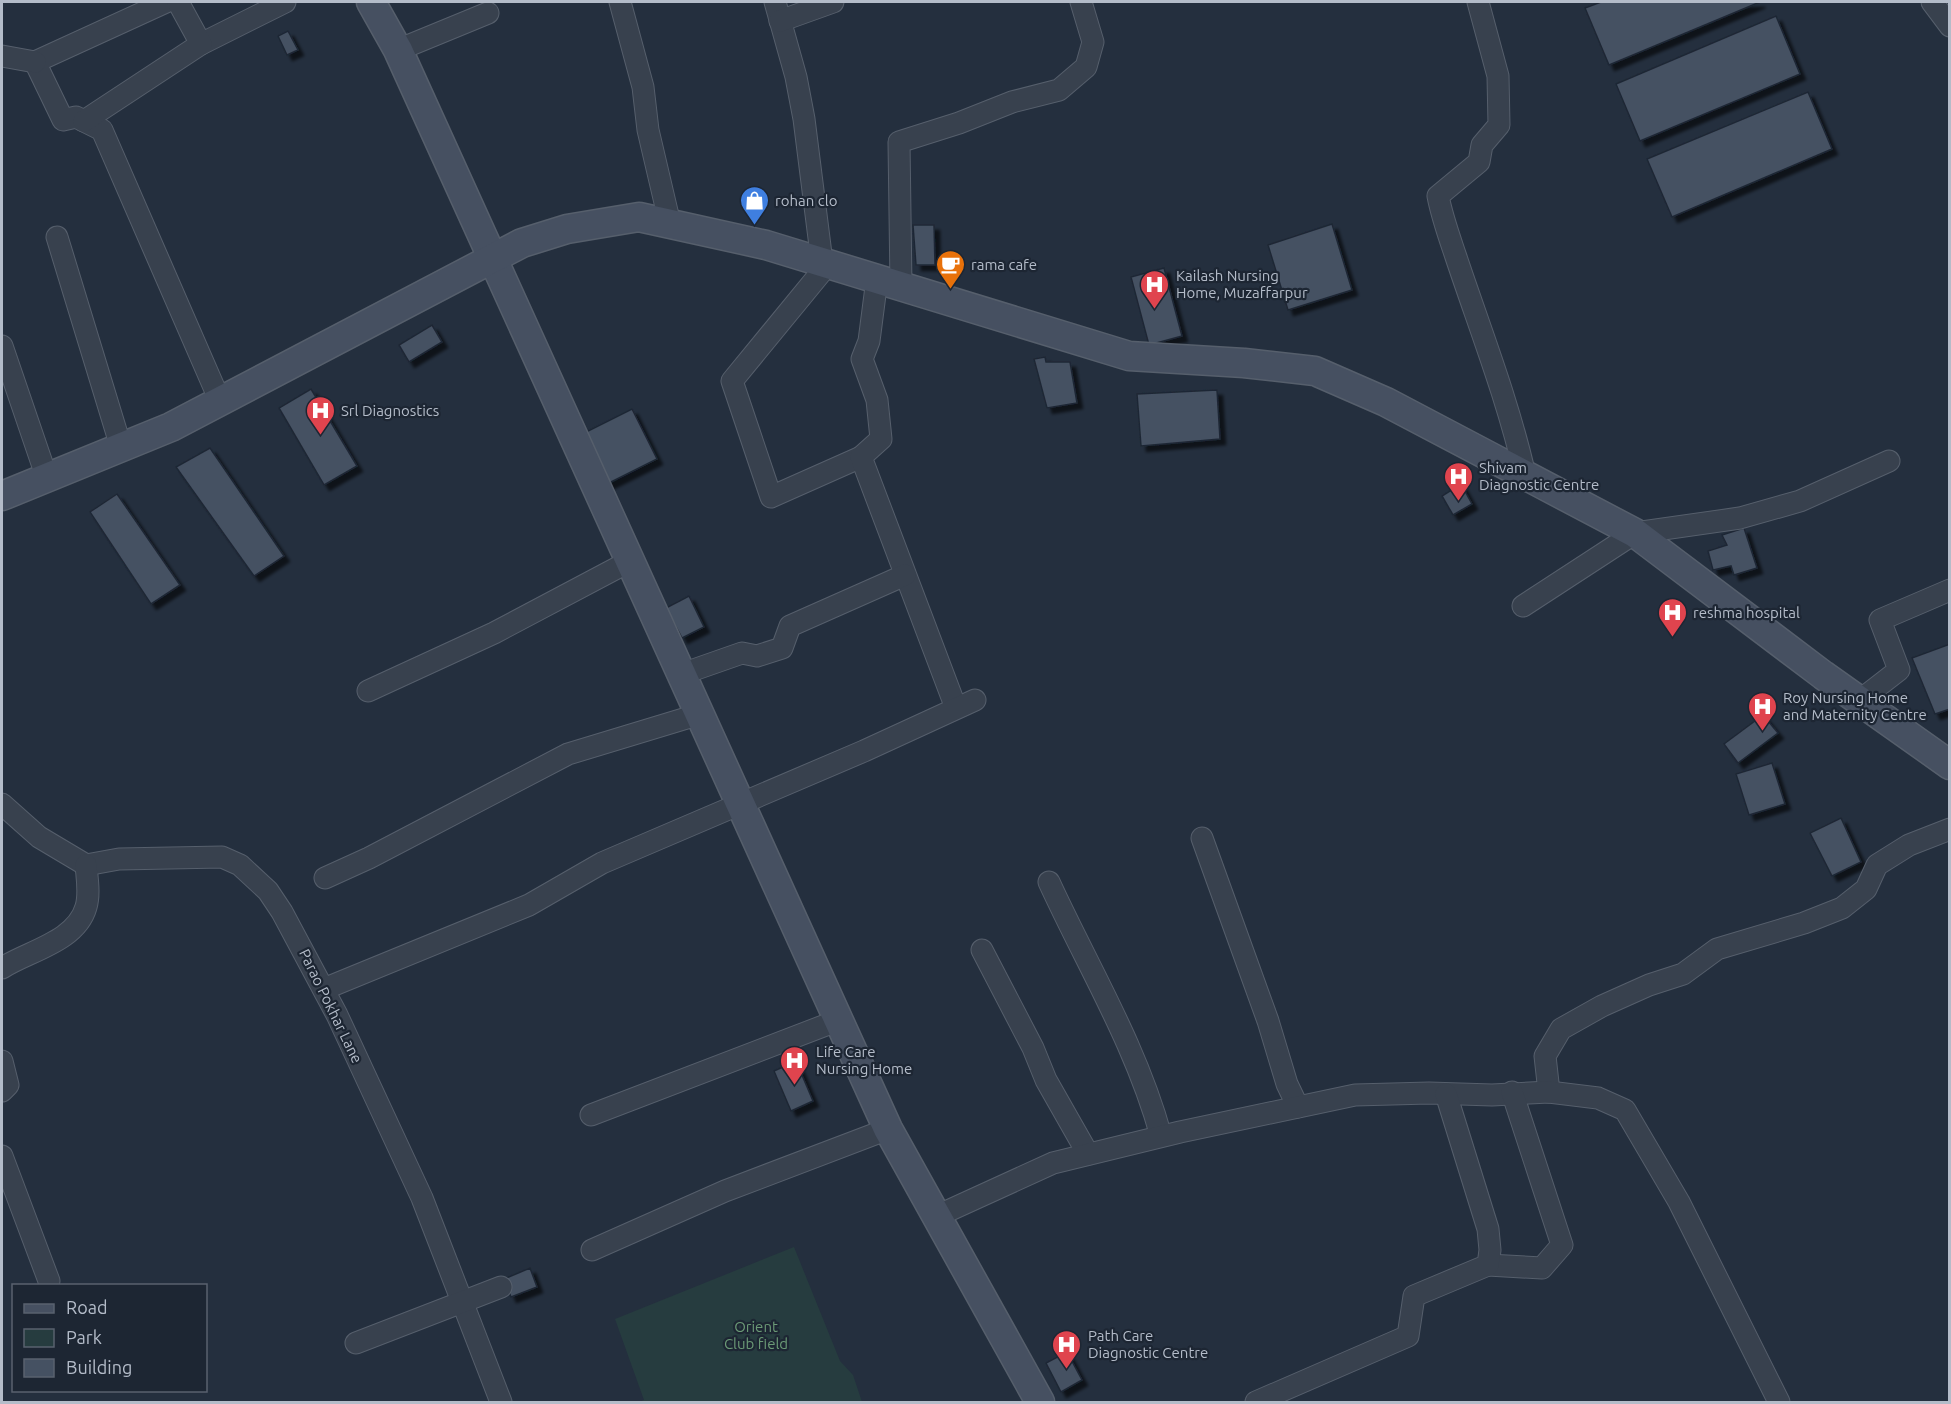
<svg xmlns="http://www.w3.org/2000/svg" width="1951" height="1404" font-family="Ubuntu,sans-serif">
<defs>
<filter id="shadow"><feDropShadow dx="5.5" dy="5.5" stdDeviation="1.5" flood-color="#0009"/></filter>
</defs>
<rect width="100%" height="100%" fill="#242f3e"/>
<path fill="#263c3f" d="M794,1247L840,1361L853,1375L862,1402H639L644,1400L615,1319Z"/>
<g fill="#455162" stroke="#1f2835" stroke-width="1.5" filter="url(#shadow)">
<path d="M1601,2H1760L1609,65L1585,8Z"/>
<path d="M1776,16L1800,74L1640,141L1616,84Z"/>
<path d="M288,31L298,50L287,55L278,36Z"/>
<path d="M1808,92L1832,149L1672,217L1647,159Z"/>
<path d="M1332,224L1352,290L1288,310L1268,245Z"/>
<path d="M913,225H934L935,265H916Z"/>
<path d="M1164,268L1182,336L1149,345L1131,277Z"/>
<path d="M432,325L442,342L409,362L399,345Z"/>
<path d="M1045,357L1046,362H1070L1077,403L1047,408L1034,359Z"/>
<path d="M311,389L357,466L324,485L279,408Z"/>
<path d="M1217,390L1220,439L1141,446L1137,394Z"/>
<path d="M632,409L657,459L607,484L582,434Z"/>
<path d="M210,448L284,556L254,576L176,467Z"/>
<path d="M1461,484L1472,504L1453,515L1442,496Z"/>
<path d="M117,494L180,585L151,604L90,512Z"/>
<path d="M1744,528L1757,568L1734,575L1731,566L1713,570L1708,551L1727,545L1722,535Z"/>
<path d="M689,596L704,627L682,638L666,608Z"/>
<path d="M1950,644V709L1935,714L1912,658Z"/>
<path d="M1763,715L1778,733L1738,763L1724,744Z"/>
<path d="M1772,763L1785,804L1749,815L1736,774Z"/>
<path d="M1841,818L1861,862L1832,876L1810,833Z"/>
<path d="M796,1061L813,1101L791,1111L774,1071Z"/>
<path d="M530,1268L537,1287L511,1297L504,1279Z"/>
<path d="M1067,1352L1082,1380L1061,1392L1046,1363Z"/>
</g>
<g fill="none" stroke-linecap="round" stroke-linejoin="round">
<defs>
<g id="street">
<path d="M166,2L35,62L63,120L76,117L102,130L220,401"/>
<path d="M620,2L643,87L648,130L670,224"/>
<path d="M775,2L796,77L804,119L822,262"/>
<path d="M1478,2L1498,76L1499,125L1482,145L1479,162L1438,196C1442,217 1449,236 1456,257C1480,329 1508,400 1525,475"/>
<path d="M1932,2L1950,26"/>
<path d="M780,21L833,2"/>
<path d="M201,44L285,2"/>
<path d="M398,50L488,13"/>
<path d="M2,56L35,62"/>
<path d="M84,121L201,44L178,2"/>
<path d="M57,237L121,447"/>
<path d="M828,264L732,381L771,497L861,457"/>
<path d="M877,279L869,341L862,359L877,400L881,439L861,457L956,708"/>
<path d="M901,286L899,142L959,123L1012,102L1059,90L1086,67L1093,42L1081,2"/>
<path d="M2,346L47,478"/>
<path d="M1523,606L1635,533L1740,518L1800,501L1889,461"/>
<path d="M682,674L742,653L757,656L782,648L790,626L905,575"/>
<path d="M368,691L494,633L630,561"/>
<path d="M1859,701L1899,670L1880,620L1950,590"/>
<path d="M2,804L39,837L86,865L119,859L222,857L240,865L268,891L282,912L337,1015L422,1198L501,1402"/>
<path d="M1202,838L1268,1021L1287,1084L1298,1107"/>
<path d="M325,878L369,858L568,754L700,714"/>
<path d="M1049,882C1088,967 1136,1045 1161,1136"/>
<path d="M982,950L1033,1048L1046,1080L1088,1154"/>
<path d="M2,968C28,951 76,942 86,907C90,894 87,878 86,865"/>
<path d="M324,989L529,905L602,863L864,751L975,700"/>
<path d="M2,1061L8,1085L2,1091"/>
<path d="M1549,1092L1545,1056L1561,1029L1602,1006L1649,985L1683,974L1717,949L1804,923L1842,908L1866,889L1877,865L1909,845L1950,829"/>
<path d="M591,1115L839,1020"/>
<path d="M2,1156L49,1281"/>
<path d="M937,1216L1053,1163L1180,1132L1355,1095L1429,1093L1492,1095L1549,1092L1598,1098L1625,1110L1679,1202L1779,1402"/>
<path d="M592,1250L725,1191L888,1129"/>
<path d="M1488,1265L1542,1268L1562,1245L1512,1092"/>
<path d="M356,1343L501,1287"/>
<path d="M1256,1402L1408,1336L1414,1296L1488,1265L1490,1250L1488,1229L1446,1094"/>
</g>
<g id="secondary">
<path d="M371,2L398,50L888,1129L1040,1402"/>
<path d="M2,496L171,427L522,243L567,229L639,217L766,245L1129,356L1244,363L1315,371L1386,402L1635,533L1823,675L1950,765"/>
</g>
</defs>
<use href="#street" stroke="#565f6c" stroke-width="23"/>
<use href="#secondary" stroke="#565f6c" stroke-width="31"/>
<use href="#street" stroke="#38414e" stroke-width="21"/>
<use href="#secondary" stroke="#465061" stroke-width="28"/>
</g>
<defs>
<symbol id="shop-pin" viewBox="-11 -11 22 30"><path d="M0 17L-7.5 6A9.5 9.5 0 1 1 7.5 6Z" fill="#3f7fe0" stroke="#1d2633"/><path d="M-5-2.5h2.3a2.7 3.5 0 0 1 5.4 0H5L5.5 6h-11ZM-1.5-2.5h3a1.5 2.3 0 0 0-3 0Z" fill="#fff"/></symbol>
<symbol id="cafe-pin" viewBox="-11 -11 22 30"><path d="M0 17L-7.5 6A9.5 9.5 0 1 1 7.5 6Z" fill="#e8710a" stroke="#1d2633"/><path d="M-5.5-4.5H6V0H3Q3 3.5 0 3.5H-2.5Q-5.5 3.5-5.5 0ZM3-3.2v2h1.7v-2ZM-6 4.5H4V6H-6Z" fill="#fff"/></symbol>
<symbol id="hospital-pin" viewBox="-11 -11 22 30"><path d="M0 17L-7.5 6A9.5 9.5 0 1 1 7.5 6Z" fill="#e0444e" stroke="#1d2633"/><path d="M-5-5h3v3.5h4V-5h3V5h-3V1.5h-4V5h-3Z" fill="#fff"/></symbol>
</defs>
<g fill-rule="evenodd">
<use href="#shop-pin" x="738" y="184" width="33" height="45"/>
<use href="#cafe-pin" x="934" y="248" width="33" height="45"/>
<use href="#hospital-pin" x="1138" y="268" width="33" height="45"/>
<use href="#hospital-pin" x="304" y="394" width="33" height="45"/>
<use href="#hospital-pin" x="1442" y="460" width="33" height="45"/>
<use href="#hospital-pin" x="1656" y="596" width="33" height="45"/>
<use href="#hospital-pin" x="1746" y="690" width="33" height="45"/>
<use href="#hospital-pin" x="778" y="1044" width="33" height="45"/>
<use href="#hospital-pin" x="1050" y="1328" width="33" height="45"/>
</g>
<g text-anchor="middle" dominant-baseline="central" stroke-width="4.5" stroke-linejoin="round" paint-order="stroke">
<g font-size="15" fill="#b4bcc9" stroke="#1d2633" text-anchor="start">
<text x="775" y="200">rohan clo</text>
<text x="971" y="264">rama cafe</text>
<text x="1176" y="275">Kailash Nursing<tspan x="1176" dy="17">Home, Muzaffarpur</tspan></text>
<text x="341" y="410">Srl Diagnostics</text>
<text x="1479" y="467">Shivam<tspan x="1479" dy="17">Diagnostic Centre</tspan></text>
<text x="1693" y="612">reshma hospital</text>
<text x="1783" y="697">Roy Nursing Home<tspan x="1783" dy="17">and Maternity Centre</tspan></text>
<text x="816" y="1051">Life Care<tspan x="816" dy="17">Nursing Home</tspan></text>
<text x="1088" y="1335">Path Care<tspan x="1088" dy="17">Diagnostic Centre</tspan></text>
</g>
<g font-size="15" fill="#b4bcc9" stroke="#1d2633">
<text transform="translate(331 1006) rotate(64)">Parao Pokhar Lane</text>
</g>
<g font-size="15" fill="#6b9a76" stroke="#1d2633">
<text x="756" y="1326">Orient<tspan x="756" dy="17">Club field</tspan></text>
</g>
</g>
<rect width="1951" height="1404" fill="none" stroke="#b4bcc9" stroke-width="6"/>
<rect x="12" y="1284" width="195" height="108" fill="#1d2633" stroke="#59626f" stroke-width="1.5"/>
<rect x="24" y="1304" width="30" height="9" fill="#465061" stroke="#59626f" stroke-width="1.5"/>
<text x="66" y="1314" font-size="18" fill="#b4bcc9">Road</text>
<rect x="24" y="1329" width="30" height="18" fill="#263c3f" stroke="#59626f" stroke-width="1.5"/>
<text x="66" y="1344" font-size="18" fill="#b4bcc9">Park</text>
<rect x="24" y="1359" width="30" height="18" fill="#455162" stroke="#59626f" stroke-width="1.5"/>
<text x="66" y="1374" font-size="18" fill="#b4bcc9">Building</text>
</svg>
